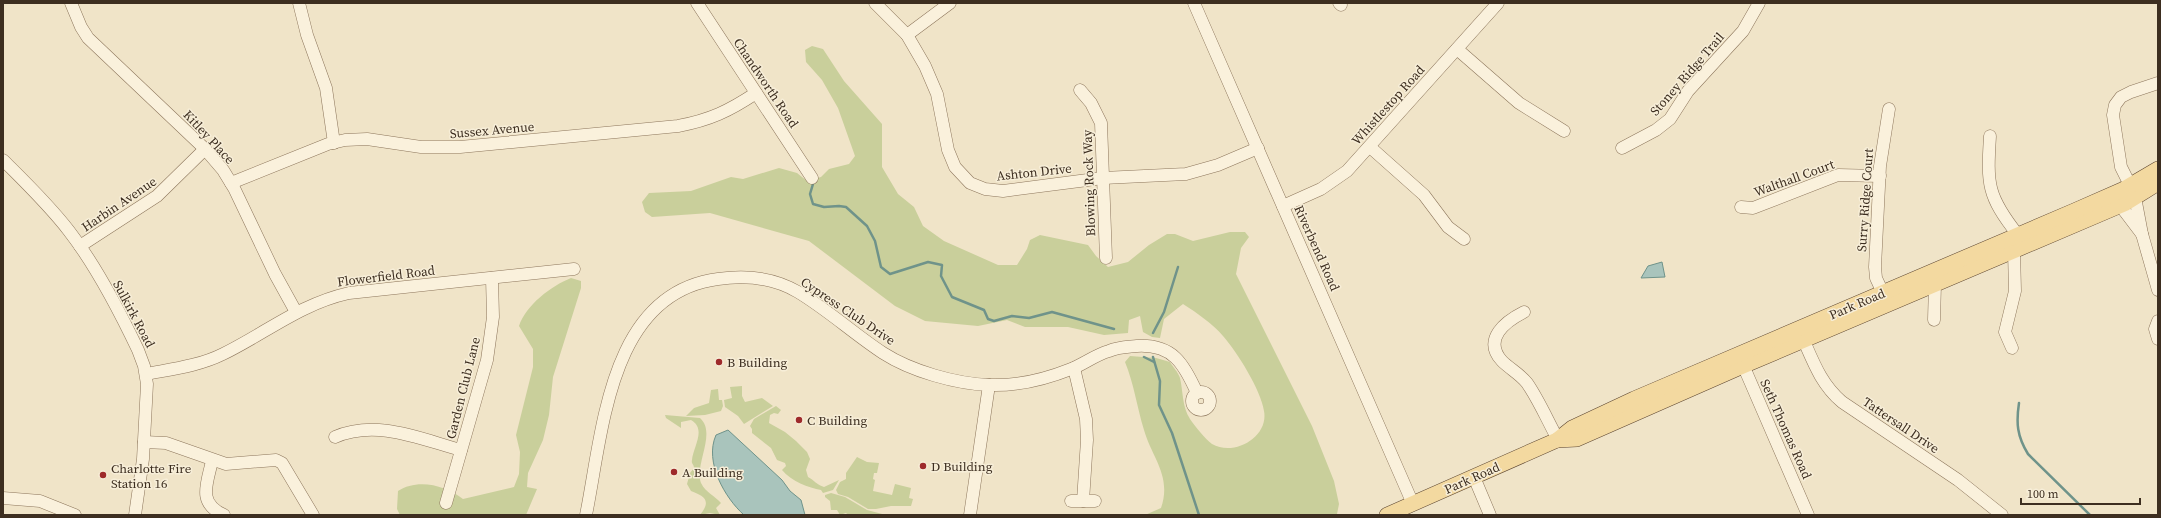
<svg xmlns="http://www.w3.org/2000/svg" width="2161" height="518" font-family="'Source Serif 4',serif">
<rect width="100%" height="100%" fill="#f0e4c8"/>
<g fill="#c9cf9b">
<path d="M812,46L823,49L844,81L882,124V167L898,194L914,207L923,226L944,241L998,265H1017L1027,249L1030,240L1040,235L1088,245L1096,256L1108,267L1128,262L1149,245L1167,234H1175L1193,241L1230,232H1245L1249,237L1241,248L1236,274L1312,426L1334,481L1339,504L1337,514L1145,515L1161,508C1172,476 1152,458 1144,430C1137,407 1134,384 1125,362L1130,356L1156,358L1170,362C1173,367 1178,372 1180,378C1183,390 1182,407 1190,419C1195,426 1205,439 1212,444C1234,457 1269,437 1264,411C1261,390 1237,352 1223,336C1213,324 1197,313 1183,304L1164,319L1160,338L1152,337L1143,332L1140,316L1129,320L1128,333L1104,335L1068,327H1025L1007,320L978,326L925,321L895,306L809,241L710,213L652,217L645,212L642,202L649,193L691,191L731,177L743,179L779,168L797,173L807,181L821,177L829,169L849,164L855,156L838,108L822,80L806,62L805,50Z"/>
<path d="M571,278L581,281V288L553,377L549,415L543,440L528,473L527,487L537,489L526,515H400L397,509L398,491C417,478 446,485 463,499L514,487L519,474L520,452L516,435L533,367V349L519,326C526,305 551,286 571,278Z"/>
<path d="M742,386V396L745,402L762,398L773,406L744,424L738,416L725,407L724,400L732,398L730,387Z"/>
<path d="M718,389L719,400H722L723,406L721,411L705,415L686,416L694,408L709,403L711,390Z"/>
<path d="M776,406L781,410L778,414L774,413L770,415L769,423L785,432L796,441L807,452L810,459L806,470L808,477C814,480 817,485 824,487L839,480L833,490L823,493L821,490C809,488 791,481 782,470L786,466L785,463L777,460L771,448L752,433V429L750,426L754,419Z"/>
<path d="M665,415L700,418C717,433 694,465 701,483C706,493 714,495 721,503L716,508L720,515L710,513L700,515C712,500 704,496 691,491L687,484L690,473L694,468C694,464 691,464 692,460C693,447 707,429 691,420L681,422V428L666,418Z"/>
<path d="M857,457L867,462L879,463L877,473H874L873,479L875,480L873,491L892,495L895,484L911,488L909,498L913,499L911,506H891L876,509H868L848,497L838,494L836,490L840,482L846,479V473Z"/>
<path d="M831,493L845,497L867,510L886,515H848L846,513L840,515L837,510H831L830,501L825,497V495Z"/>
</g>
<g fill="#a9c4bc" stroke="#6f938a">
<path d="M1662,262L1665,277L1641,278L1648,266Z"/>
<path d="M728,430L782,480L790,491L801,500L805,515H744C725,498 704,462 716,435Z"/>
</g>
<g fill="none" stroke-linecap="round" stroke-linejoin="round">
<g stroke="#6f938a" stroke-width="2.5">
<path d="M813,184L810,194L813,204L824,207L839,206L846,207L867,226L875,241L881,267L890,274L928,262L942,265L941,276L952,297L984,310L988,319L994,321L1012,316L1029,318L1052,312L1114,329"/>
<path d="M1153,333L1164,312L1178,267"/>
<path d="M1144,357L1154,362"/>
<path d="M1153,357L1160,381L1159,405L1172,433L1199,515"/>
<path d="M2019,403C2016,423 2017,436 2028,454L2090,515"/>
</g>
<defs>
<g id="minor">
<path d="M71,3L81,27L88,38L205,149L223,170L234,188L275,274L296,312"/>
<path d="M299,3L307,35L326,88L334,143"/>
<path d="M697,3L812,178"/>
<path d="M875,3L907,35L925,66L937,94L948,150L955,167L970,183L985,189L1003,191L1103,178L1186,174L1218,165L1258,148"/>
<path d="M1194,3L1413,504"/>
<path d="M1339,3L1341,5"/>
<path d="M907,35L950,3"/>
<path d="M1457,49L1519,103L1564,131"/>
<path d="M1080,90L1091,103L1101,123L1106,258"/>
<path d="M1990,136C1987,184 1987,196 2018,235"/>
<path d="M1370,147L1424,195L1448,227L1464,239"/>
<path d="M1622,148L1656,130L1670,119L1688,91L1743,31L1759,3"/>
<path d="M3,160C26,183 49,205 69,231C97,267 119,310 138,350L144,366L147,384L143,459L135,515"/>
<path d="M231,183L328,144L345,140L367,139L421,147H460L678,126C710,120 729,111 756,93"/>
<path d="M2130,185L2121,167L2113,115L2115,105L2121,97L2131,92L2158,83"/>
<path d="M2120,205L2142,234L2135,197"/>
<path d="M1283,206L1321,189L1347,171L1498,3"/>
<path d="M1741,207L1753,208L1838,175L1880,176"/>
<path d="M2142,234L2158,290"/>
<path d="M80,246L157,196L205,149"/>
<path d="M1883,293L1876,278L1875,267L1880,166L1889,109"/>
<path d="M1524,312C1506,321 1482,339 1502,361C1510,369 1520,374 1527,383C1538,399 1546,417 1555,434L1557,440"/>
<path d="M1934,320L1935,284"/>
<path d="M2158,321L2155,329L2158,339"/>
<path d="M1804,341C1814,364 1822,385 1842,402L1958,480L2002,515"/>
<path d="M2012,348L2005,332L2015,291L2014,251"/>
<path d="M1740,358L1808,515"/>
<path d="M1074,368L1086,419L1087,440L1083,501"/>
<path d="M146,374C172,369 199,366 223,354C266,333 300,304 349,293L574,269"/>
<circle cx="1201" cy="401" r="9"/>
<path d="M335,437C377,419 420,439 461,450"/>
<path d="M144,442L166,443L226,464L276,460L282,463L313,515"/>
<path d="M212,461C207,484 197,503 224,515"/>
<path d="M1474,477L1490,515"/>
<path d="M3,498L40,501L75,515"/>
<path d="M1071,501H1095"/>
<path d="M446,503L487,360L493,317L492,278"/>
<path d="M586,515C603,431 609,293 718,279C745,275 774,278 798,292C828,310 854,334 883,353C911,371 956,384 990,385C1017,386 1046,379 1071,369C1084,364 1095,355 1109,351C1118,347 1128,347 1137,346C1173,344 1184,364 1197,393"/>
<path d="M970,515L989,385"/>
</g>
<g id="major">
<path d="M1557,440L1577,439L1743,366L2126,203L2158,183"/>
<path d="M1387,515L1557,440L1572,428L1634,399L2074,211L2124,189L2158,169"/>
</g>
</defs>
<use href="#minor" stroke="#8d765c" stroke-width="13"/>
<use href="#major" stroke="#5b4430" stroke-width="16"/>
<use href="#minor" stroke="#faf1dc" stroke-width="12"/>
<use href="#major" stroke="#f3d9a0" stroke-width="15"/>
</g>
<g fill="#9e2a2b" stroke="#f7eed8" stroke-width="1.5">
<circle cx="719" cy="362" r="4"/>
<circle cx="799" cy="420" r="4"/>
<circle cx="923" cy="466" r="4"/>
<circle cx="674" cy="472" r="4"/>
<circle cx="103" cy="475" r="4"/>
</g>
<g text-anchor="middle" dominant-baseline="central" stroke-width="3" stroke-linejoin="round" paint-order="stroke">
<g font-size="13" fill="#3d2e20" stroke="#f7eed8">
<text transform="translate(1687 74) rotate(-49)">Stoney Ridge Trail</text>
<text transform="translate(766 83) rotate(56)">Chandworth Road</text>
<text transform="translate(1388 105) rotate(-48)">Whistlestop Road</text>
<text transform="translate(492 130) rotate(-5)">Sussex Avenue</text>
<text transform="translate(209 137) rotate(47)">Kitley Place</text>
<text transform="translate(1034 172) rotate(-6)">Ashton Drive</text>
<text transform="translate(1794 178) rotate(-20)">Walthall Court</text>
<text transform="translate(1089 183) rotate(-92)">Blowing Rock Way</text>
<text transform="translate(1865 200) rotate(-86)">Surry Ridge Court</text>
<text transform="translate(119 204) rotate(-34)">Harbin Avenue</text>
<text transform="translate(1317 248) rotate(66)">Riverbend Road</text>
<text transform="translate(386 276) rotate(-7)">Flowerfield Road</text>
<text transform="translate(1857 304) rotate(-23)">Park Road</text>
<text transform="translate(848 311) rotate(34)">Cypress Club Drive</text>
<text transform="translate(134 314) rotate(62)">Sulkirk Road</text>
<text transform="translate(463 388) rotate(-76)">Garden Club Lane</text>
<text transform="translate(1901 425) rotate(34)">Tattersall Drive</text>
<text transform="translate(1786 429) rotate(66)">Seth Thomas Road</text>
<text transform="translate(1472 478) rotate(-24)">Park Road</text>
</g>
<g font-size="13" fill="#3d2e20" stroke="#f7eed8" text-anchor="start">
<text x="727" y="362">B Building</text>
<text x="807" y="420">C Building</text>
<text x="931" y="466">D Building</text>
<text x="111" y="468">Charlotte Fire<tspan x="111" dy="15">Station 16</tspan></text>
<text x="682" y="472">A Building</text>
</g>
</g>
<rect width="2161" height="518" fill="none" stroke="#3d2e20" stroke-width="8"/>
<path d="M2021 498v6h119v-6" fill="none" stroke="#3d2e20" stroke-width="2"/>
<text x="2027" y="498" font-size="12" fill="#3d2e20" stroke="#f7eed8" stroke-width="3" paint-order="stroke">100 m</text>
</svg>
